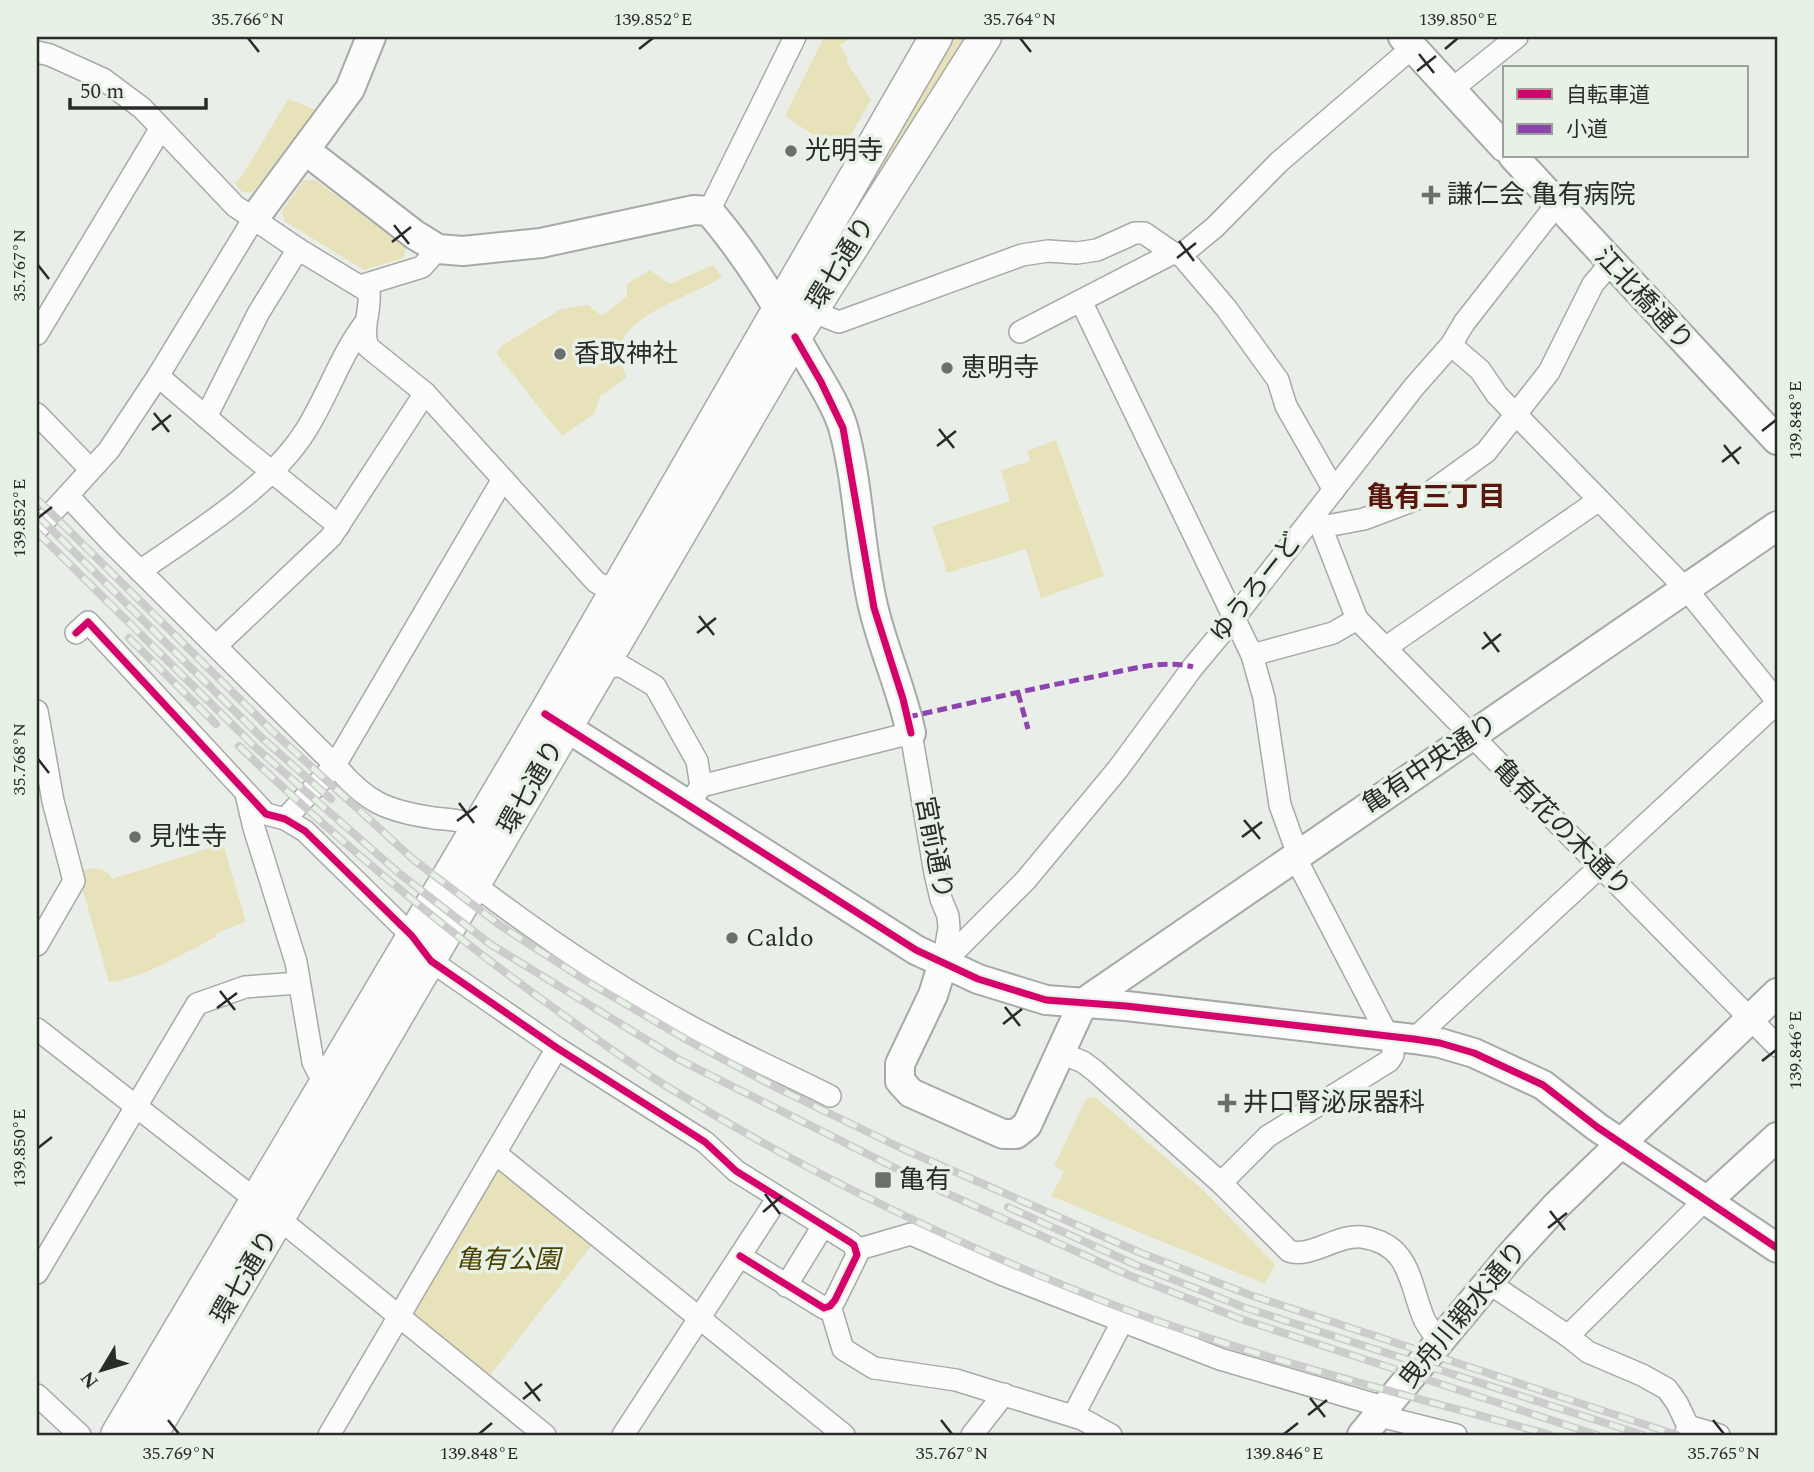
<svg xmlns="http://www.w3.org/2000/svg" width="1814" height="1472" font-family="Spectral,'Noto Sans JP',serif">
<rect width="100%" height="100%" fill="#e9eee9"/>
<g fill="#e8e2ba">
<path d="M824,37H852L840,45L848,59L846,61L871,100L840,153L785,116Z"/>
<path d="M948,37H975L819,272Z"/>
<path d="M288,99L316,110L256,188L251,193L242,192L235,183L242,176Z"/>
<path d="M304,180H315L406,248L403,258L364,270L284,221L282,211Z"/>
<path d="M713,265L722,277C696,294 634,312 622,341C617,354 622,366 627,377L600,396L594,414L562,436L496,353L503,345L561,309L588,305L602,316L627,296V284L650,270L670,284Z"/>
<path d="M1056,440L1104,576L1041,598L1026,549L947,573L932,526L1010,501L1001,470L1030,461L1027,451Z"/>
<path d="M223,844L246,922L216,933V937C185,952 143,979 109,982L78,873C90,866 106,866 112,879Z"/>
<path d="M1095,1097L1202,1189L1275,1264L1265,1284L1051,1196L1064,1172L1054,1166L1086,1099Z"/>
<path d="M499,1166L592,1245L487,1379L415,1321L413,1307Z"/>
</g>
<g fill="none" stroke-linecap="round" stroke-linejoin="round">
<defs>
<g id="street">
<path d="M37,52L50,55L103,79L142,108L235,206L298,249L369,292C371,312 361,327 368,347L425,393L596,582L614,592"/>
<path d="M1451,90L1517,37"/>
<path d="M709,211L795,37"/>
<path d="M1181,255L1226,308L1278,380L1286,406L1334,490"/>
<path d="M360,286L422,267L438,249"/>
<path d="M1081,301L1252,655L1264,698L1280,805L1298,855"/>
<path d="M811,311L839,322L1022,255L1048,251L1077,253L1097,250L1135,233H1144L1173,253"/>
<path d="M1020,332L1173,253L1181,255L1215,227L1279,162L1413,47"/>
<path d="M37,334L161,128"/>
<path d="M1451,345L1480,370L1497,395L1687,590L1777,701"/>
<path d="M158,376L240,446L339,526"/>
<path d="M37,414L90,469"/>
<path d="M206,417L259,312L298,249"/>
<path d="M68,496L111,542L335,765L503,479"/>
<path d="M1313,518L1321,527L1364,519L1425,496L1486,452L1549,372L1593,284L1611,263"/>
<path d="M1321,527L1357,619L1777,1046"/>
<path d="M37,529L109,450L158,376L253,220"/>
<path d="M140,571C194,533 271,487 306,430C328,395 340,356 365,323"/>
<path d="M76,633L88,622L266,814L285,819L305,831L412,936L431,961L557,1048L705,1142L736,1171L850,1242L854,1245L857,1255L835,1300L830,1306L824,1308L740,1256"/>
<path d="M216,646L331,537L425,393"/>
<path d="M1385,648L1599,500"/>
<path d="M1252,655L1333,633L1357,619"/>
<path d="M601,667L621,666L655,686L697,761L701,786"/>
<path d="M37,711L53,801L74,881L37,945"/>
<path d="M246,794L254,828L296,962L313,1062L318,1072L326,1082"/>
<path d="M689,804L701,786L911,733L935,873L941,899L948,916L949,928L943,963"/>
<path d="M285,819L335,765C366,802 386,811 434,818C452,820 460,819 476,828"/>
<path d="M1295,857L1389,1038"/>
<path d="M475,885C550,942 630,996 714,1039C752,1059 792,1077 830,1096"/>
<path d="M943,963L1025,881L1118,769L1193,667L1234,618L1414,387L1451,345L1464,323L1557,204"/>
<path d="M37,1029L256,1200L545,1435"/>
<path d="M1414,1039L1777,703"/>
<path d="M1061,1053L1083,1062L1095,1071L1221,1183L1289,1251C1309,1259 1338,1234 1362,1237C1411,1244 1409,1283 1424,1319C1428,1327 1434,1334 1439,1342"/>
<path d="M495,1153L844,1435"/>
<path d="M1221,1183L1268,1136L1389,1061L1393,1055V1038"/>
<path d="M856,1250L911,1234L1001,1274L1220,1359L1387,1408"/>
<path d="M37,1273L197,1004L245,987L299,983"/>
<path d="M1489,1283L1568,1336L1588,1352L1642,1375L1667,1389L1677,1403L1688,1426L1685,1435"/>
<path d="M786,1286L823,1226"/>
<path d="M830,1306L843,1349L874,1368L956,1380L1082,1419L1111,1435"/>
<path d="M1568,1336L1705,1200"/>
<path d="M37,1395L80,1435"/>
<path d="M1073,1416L1122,1322"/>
<path d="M1380,1416L1456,1435"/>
<path d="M1688,1426L1719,1435"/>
<path d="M329,1435L557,1048"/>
<path d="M623,1435L777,1199"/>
<path d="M972,1435L1004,1394"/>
</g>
<g id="secondary">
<path d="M1403,37L1504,147"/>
<path d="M305,150L415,235L438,249L463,251L541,243L694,210L709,211C748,256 779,309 809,361C821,382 836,404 843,427C859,485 859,547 873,606C883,649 902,690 911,733"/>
<path d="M1513,156L1777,440"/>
<path d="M253,220L350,89L371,37"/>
<path d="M547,715L916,950L978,979L1046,1000L1126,1006L1414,1039L1440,1043L1474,1053L1543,1085L1597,1127L1777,1248"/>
<path d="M943,963L933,995L900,1064V1081L911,1093L1003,1134H1016L1027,1125L1083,1003"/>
<path d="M1083,1003L1777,526"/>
<path d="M1707,1201L1777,1137"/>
<path d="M1362,1435L1512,1254L1557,1205L1777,993"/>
</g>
<g id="primary">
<path d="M117,1435L545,714L936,37"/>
<path d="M151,1435L795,337L985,37"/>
</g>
</defs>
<use href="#street" stroke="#a6aaa6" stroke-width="24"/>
<use href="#secondary" stroke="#a6aaa6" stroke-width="32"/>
<use href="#primary" stroke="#a6aaa6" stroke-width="35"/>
<use href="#street" stroke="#fcfcfc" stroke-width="21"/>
<use href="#secondary" stroke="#fcfcfc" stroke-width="28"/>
<use href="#primary" stroke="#fcfcfc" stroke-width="32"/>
<defs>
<g id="rail">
<path d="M37,499L270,729L414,860L501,926L588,982L689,1041L781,1090L901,1148L1141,1253L1250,1295L1677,1435"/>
<path d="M37,515L262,738L331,799"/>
<path d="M37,532L254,746L400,874L490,944L678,1059L935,1188L1131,1276L1241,1319L1597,1435"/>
<path d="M129,638L216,724"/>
<path d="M239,746C337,840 441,927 551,1006C588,1033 625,1060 663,1084C806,1173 959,1246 1116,1306C1258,1359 1405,1394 1550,1435"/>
<path d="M1008,1207L1136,1265L1246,1308L1643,1435"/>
</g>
</defs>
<use href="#rail" stroke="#cbcccb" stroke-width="8"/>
<use href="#rail" stroke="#e7f1e6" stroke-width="5" stroke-dasharray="16" stroke-linecap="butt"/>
<g stroke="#8e44ad" stroke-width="5" stroke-dasharray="10 5" stroke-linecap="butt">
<path d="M1018,693L1028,729"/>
<path d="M908,717C971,703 1034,688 1098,676C1127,670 1164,659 1193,667"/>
</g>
<defs>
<g id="cycleway">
<path d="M795,337L821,382L843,428L874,608L903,699L911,733"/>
<path d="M76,633L88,622L266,814L285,819L305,831L412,936L431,961L557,1048L705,1142L736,1171L850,1242L854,1245L857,1255L835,1300L830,1306L824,1308L740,1256"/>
<path d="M545,714L916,950L978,979L1046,1000L1126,1006L1414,1039L1440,1043L1474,1053L1543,1085L1597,1127L1777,1248"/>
</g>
</defs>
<use href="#cycleway" stroke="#e7f1e6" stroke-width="11"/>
<use href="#cycleway" stroke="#d6006c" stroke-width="7"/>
</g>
<path fill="none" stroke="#292c29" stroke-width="2.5" d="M248,38L259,52M1020,38L1031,52M639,49L653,38M1445,49L1458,38M1419,54L1434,73M1417,71L1436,56M394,225L409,244M1179,241L1194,261M392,242L411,227M1177,258L1196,243M38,265L49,279M154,413L169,432M939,429L954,448M152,430L171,415M1762,431L1776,420M1724,445L1739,464M937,446L956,431M1722,462L1741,447M38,518L52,507M699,616L714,635M1484,632L1499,652M697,633L716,618M1482,649L1501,634M38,759L49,773M459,803L474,823M1244,820L1260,839M457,821L477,806M1242,837L1262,822M220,991L235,1010M1005,1007L1020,1026M217,1008L237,993M1003,1024L1022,1009M1762,1061L1776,1050M38,1148L52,1137M765,1194L780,1214M1550,1211L1565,1230M763,1212L782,1196M1548,1228L1567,1213M525,1382L540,1401M1310,1398L1325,1417M523,1399L542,1384M1308,1415L1327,1400M168,1420L179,1434M941,1420L952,1434M1713,1420L1724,1434M479,1434L492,1423M1284,1434L1298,1423"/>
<g fill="#6c706c" stroke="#e7f1e6" stroke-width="2.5">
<circle cx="791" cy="151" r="7"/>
<path d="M1427.5 184.5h7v7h7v7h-7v7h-7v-7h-7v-7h7z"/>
<circle cx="560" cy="354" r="7"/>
<circle cx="947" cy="368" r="7"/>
<circle cx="135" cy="837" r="7"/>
<circle cx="732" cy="938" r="7"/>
<path d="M1223.5 1092.5h7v7h7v7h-7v7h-7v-7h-7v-7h7z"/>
<rect x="874" y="1171" width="18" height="18" rx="3.5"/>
</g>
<g text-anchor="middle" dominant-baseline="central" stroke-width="7" stroke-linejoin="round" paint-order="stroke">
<g font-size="26" fill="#292c29" stroke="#e7f1e6" text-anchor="start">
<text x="805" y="151">光明寺</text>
<text x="1447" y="195">謙仁会 亀有病院</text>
<text x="574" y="354">香取神社</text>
<text x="961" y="368">恵明寺</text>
<text x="149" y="837">見性寺</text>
<text x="746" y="938">Caldo</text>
<text x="1243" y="1103">井口腎泌尿器科</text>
<text x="899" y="1180">亀有</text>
</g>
<g font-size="26" fill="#292c29" stroke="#e7f1e6">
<text transform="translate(841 263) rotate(-58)">環七通り</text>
<text transform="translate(1644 299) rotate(47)">江北橋通り</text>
<text transform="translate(1256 588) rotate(-52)">ゆうろーど</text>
<text transform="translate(1430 764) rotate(-34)">亀有中央通り</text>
<text transform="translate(531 787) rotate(-60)">環七通り</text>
<text transform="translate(1562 828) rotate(45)">亀有花の木通り</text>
<text transform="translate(934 848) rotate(79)">宮前通り</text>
<text transform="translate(245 1277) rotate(-59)">環七通り</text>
<text transform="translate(1463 1315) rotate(-50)">曳舟川親水通り</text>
</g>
<g font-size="26" font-style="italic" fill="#4c4104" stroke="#e7f1e6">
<text x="508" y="1260">亀有公園</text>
</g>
<g font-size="28" font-weight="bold" fill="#59160c" stroke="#e7f1e6">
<text x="1436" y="497">亀有三丁目</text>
</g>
</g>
<rect width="1814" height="1472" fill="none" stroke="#e7f1e6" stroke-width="77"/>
<rect x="1503" y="66" width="245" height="91" fill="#e7f1e6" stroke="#9ba29a" stroke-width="2"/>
<rect x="1517" y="89" width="35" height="10" fill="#d6006c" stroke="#9ba29a" stroke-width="2"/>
<text x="1566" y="102" font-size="21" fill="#292c29">自転車道</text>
<rect x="1517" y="124" width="35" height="10" fill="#8e44ad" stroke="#9ba29a" stroke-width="2"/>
<text x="1566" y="136" font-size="21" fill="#292c29">小道</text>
<g transform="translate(102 1370) rotate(232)" stroke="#e7f1e6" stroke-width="5" paint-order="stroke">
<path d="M0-5L12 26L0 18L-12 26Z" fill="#292c29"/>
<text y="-10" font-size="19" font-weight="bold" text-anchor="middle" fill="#292c29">N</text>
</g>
<path d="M70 98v10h136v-10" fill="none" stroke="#292c29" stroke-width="3.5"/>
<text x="80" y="98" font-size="21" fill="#292c29" stroke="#e7f1e6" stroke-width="5" paint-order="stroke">50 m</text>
<rect x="38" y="38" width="1738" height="1396" fill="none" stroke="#292c29" stroke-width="2.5"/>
<g font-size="18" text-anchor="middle" fill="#292c29">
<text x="248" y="25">35.766°N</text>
<text x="653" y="25">139.852°E</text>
<text x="1020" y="25">35.764°N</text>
<text x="1458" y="25">139.850°E</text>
<text transform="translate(19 265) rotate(-90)" y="6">35.767°N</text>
<text transform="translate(1795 420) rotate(-90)" y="6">139.848°E</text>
<text transform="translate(19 518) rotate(-90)" y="6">139.852°E</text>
<text transform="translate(19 759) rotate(-90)" y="6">35.768°N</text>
<text transform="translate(1795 1050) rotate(-90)" y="6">139.846°E</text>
<text transform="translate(19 1148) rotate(-90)" y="6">139.850°E</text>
<text x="179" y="1459">35.769°N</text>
<text x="479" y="1459">139.848°E</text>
<text x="952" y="1459">35.767°N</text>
<text x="1284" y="1459">139.846°E</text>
<text x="1724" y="1459">35.765°N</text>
</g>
</svg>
